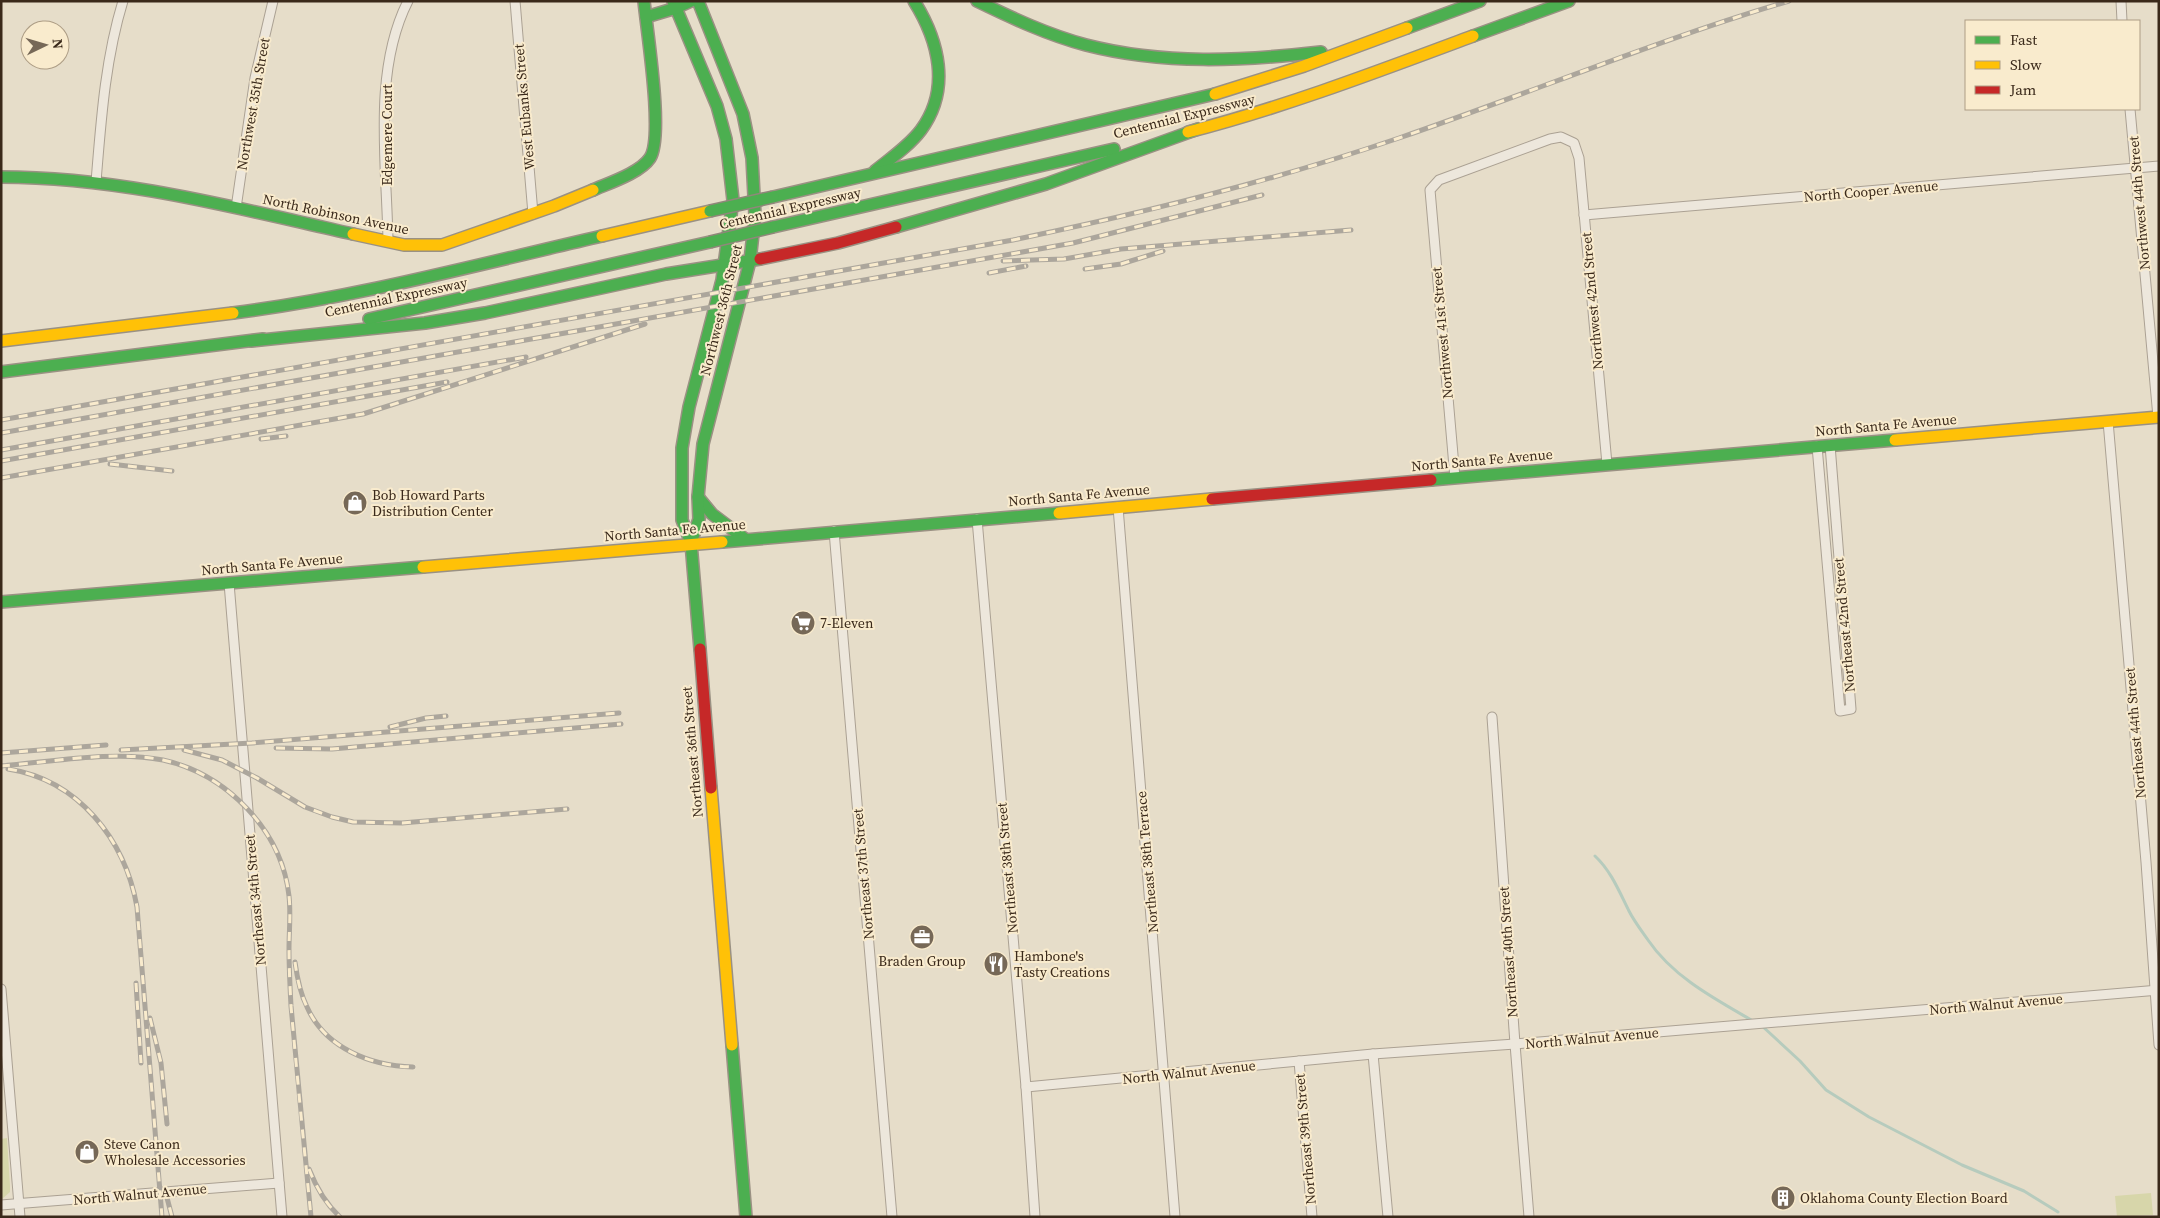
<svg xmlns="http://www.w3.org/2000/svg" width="2160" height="1218" font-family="'Source Serif 4',serif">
<rect width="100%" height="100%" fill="#e6ddc9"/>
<g fill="#d7d6aa">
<path d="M7,1138L10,1186V1192L1,1200V1139Z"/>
<path d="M2151,1193L2153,1215L2117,1217L2115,1196Z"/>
</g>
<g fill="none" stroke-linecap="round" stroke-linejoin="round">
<g stroke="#b6cbbd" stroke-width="3">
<path d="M1595,856C1611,871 1619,891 1629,911C1634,921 1641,930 1648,940C1673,977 1715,999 1753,1021"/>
<path d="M1761,1025L1800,1061L1826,1090L1869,1117L1962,1165L2024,1191L2058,1212"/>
</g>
<defs>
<g id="street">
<path d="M515,1L533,214"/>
<path d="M2121,1L2122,21"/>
<path d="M2130,109L2158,417"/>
<path d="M96,182C101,121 105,60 123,1"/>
<path d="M236,208L255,78L273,1"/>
<path d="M1584,215L2159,166"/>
<path d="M388,242C387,165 372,72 408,1"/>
<path d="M2108,421L2146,862L2159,1045"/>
<path d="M1817,446L1840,711L1851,709L1830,445"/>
<path d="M1455,478L1430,190L1439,180L1550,139L1561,137L1574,143L1579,158L1607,464"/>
<path d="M1118,507L1175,1217"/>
<path d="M977,519L1026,1087L1035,1217"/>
<path d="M834,531L892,1217"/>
<path d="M229,583L282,1217"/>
<path d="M1492,717L1515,1044L1529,1217"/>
<path d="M1,989L20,1217"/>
<path d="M1373,1054L1388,1217"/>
<path d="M1299,1061L1312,1217"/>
<path d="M1026,1087L1373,1054L1515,1044L2159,990"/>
<path d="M1,1205L279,1183"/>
</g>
<g id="fast">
<path d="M673,1L717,106L726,139L733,200L722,280L689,407L682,448V520L691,543L700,649"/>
<path d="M977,1C1012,18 1048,35 1086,45C1164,65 1242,61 1321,52"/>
<path d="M646,17L676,8L691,1"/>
<path d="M1407,28L1480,1"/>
<path d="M1473,36L1569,1"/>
<path d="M875,171C891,158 909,146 921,130C951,89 939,41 914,1"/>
<path d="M1,177C121,177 236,208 353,234"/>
<path d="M593,190C609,183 640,173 650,158C664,136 647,32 644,1"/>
<path d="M773,197L1215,94"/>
<path d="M773,227L1114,149"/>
<path d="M896,227L1046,184L1198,129"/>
<path d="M233,313C358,297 480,264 602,236"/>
<path d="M369,319L710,242"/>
<path d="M251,341L425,323L485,313L666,274L760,259"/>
<path d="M1,372L263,339"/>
<path d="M1431,480L1895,440"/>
<path d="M698,497L712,514L745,539"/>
<path d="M722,542L1059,513"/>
<path d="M691,543L699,519L698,497L703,444L750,261L755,215L752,158L743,114L698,1"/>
<path d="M1,602L423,567"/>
<path d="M732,1045L746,1217"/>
</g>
<g id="slow">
<path d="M1215,94L1304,66L1407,28"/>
<path d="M1188,132C1285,107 1379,71 1473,36"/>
<path d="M353,234L404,245H442L554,206L593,190"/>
<path d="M602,236L710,211"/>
<path d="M1,341L233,313"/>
<path d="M1895,440L2159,417"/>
<path d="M1059,513L1212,499"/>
<path d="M423,567L722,542"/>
<path d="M711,788L732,1045"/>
</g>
<g id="jam">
<path d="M760,259L838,243L896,227"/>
<path d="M1212,499L1431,480"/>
<path d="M700,649L711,788"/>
</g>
</defs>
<use href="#street" stroke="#aba193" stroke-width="11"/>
<use href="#fast" stroke="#9a9183" stroke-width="14"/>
<use href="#slow" stroke="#9a9183" stroke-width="14"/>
<use href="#jam" stroke="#9a9183" stroke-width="14"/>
<use href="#street" stroke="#ede7dc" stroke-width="9"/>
<use href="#fast" stroke="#4caf50" stroke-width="11"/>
<use href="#slow" stroke="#ffc107" stroke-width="11"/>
<use href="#jam" stroke="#c62828" stroke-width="11"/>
<defs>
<g id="rail">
<path d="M1003,261L1064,259L1121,249L1351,230"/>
<path d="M1085,269L1121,264L1163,251"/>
<path d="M989,273L1026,266"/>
<path d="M1,420L1013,240C1144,213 1273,181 1399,138C1530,93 1657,40 1789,1"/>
<path d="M1,433L1073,243L1262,195"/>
<path d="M261,439L286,436"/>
<path d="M1,450L526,357"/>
<path d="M1,461L447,382"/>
<path d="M110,464L172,471"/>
<path d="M1,478L363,414L645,324"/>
<path d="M390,727L426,718L446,716"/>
<path d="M276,748L332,749L621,724"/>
<path d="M121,750L252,743L619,713"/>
<path d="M184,750L222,760L257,778L305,807L332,817L353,822L402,823L567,809"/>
<path d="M1,753L106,745"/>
<path d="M1,766C51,762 114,750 163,760C227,774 282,831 289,896C291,914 289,931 289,949C289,968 290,987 291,1006C297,1076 304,1146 311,1217"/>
<path d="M8,769C79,780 125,840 137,907L162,1217"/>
<path d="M295,962C297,977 300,993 307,1007C325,1048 371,1066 413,1067"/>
<path d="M136,983L141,1063"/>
<path d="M150,1018L161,1063L167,1124"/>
<path d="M309,1169C316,1187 326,1204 340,1217"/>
<path d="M165,1190L172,1217"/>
</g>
</defs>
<use href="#rail" stroke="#aca69c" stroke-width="5"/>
<use href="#rail" stroke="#f9ebcd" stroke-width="3" stroke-dasharray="9" stroke-linecap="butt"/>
<defs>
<g id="fast-bridge">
<path d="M710,211L773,197"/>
<path d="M710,242L773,227"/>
</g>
</defs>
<use href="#fast-bridge" stroke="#90877a" stroke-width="14" stroke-linecap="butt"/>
<use href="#fast-bridge" stroke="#4caf50" stroke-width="11"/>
</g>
<defs>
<symbol id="shop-disc" viewBox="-11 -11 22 22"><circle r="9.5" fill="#766857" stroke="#f9ebcd"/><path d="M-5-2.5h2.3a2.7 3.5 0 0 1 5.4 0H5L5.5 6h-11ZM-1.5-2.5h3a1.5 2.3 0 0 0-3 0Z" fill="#fff"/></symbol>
<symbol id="supermarket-disc" viewBox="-11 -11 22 22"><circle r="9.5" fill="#766857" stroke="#f9ebcd"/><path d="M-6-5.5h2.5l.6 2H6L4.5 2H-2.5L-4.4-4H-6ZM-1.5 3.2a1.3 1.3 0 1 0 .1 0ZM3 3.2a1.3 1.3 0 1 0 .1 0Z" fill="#fff"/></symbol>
<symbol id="office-disc" viewBox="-11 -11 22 22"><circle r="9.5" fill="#766857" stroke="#f9ebcd"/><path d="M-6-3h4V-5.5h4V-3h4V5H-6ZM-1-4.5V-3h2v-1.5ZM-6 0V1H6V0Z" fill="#fff"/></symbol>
<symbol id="restaurant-disc" viewBox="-11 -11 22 22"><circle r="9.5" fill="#766857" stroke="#f9ebcd"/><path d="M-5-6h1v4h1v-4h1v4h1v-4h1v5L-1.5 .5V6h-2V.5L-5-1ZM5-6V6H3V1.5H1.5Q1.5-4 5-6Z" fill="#fff"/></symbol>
<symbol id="building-disc" viewBox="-11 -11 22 22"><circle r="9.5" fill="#766857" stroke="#f9ebcd"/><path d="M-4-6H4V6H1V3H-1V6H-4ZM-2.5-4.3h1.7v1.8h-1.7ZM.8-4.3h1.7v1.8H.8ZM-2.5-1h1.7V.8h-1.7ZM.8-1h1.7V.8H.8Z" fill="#fff"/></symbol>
</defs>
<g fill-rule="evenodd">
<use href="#shop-disc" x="341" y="489" width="28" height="28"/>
<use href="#supermarket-disc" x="789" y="609" width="28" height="28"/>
<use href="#office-disc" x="908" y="923" width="28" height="28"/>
<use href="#restaurant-disc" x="982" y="950" width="28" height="28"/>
<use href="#shop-disc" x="73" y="1138" width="28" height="28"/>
<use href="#building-disc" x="1769" y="1184" width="28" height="28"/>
</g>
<g text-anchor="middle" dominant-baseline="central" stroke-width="4" stroke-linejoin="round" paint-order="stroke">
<g font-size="14" fill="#3a291a" stroke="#f9ebcd">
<text transform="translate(253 104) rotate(-80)">Northwest 35th Street</text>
<text transform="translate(524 107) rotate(-95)">West Eubanks Street</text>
<text transform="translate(1184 116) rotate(-14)">Centennial Expressway</text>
<text transform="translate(387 135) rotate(-90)">Edgemere Court</text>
<text transform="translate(1871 191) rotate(-5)">North Cooper Avenue</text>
<text transform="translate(2139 203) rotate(-95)">Northwest 44th Street</text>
<text transform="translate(790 208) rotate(-13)">Centennial Expressway</text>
<text transform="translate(336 214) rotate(12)">North Robinson Avenue</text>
<text transform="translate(396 297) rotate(-12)">Centennial Expressway</text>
<text transform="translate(1592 301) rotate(-95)">Northwest 42nd Street</text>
<text transform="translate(721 310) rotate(-76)">Northwest 36th Street</text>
<text transform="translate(1442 333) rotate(-95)">Northwest 41st Street</text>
<text transform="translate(1886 425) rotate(-5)">North Santa Fe Avenue</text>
<text transform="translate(1482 460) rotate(-5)">North Santa Fe Avenue</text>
<text transform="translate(1079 495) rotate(-5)">North Santa Fe Avenue</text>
<text transform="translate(675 530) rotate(-5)">North Santa Fe Avenue</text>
<text transform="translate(272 564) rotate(-5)">North Santa Fe Avenue</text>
<text transform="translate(1844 625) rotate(-95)">Northeast 42nd Street</text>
<text transform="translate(2135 733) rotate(-95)">Northeast 44th Street</text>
<text transform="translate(692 752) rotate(-95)">Northeast 36th Street</text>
<text transform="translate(1147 862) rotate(-95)">Northeast 38th Terrace</text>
<text transform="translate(1007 868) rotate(-95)">Northeast 38th Street</text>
<text transform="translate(863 874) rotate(-95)">Northeast 37th Street</text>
<text transform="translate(255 900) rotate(-95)">Northeast 34th Street</text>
<text transform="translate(1508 952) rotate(-94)">Northeast 40th Street</text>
<text transform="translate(1996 1004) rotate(-5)">North Walnut Avenue</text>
<text transform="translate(1592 1038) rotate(-5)">North Walnut Avenue</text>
<text transform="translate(1189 1072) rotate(-6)">North Walnut Avenue</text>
<text transform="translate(1305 1139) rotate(-95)">Northeast 39th Street</text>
<text transform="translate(140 1194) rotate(-5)">North Walnut Avenue</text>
</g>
<g font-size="14" fill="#3a291a" stroke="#f9ebcd" text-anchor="start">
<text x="372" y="495">Bob Howard Parts<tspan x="372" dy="16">Distribution Center</tspan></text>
<text x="820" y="623">7-Eleven</text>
<text x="1014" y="956">Hambone's<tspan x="1014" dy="16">Tasty Creations</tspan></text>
<text x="922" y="961" text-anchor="middle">Braden Group</text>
<text x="104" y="1144">Steve Canon<tspan x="104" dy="16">Wholesale Accessories</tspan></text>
<text x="1800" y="1198">Oklahoma County Election Board</text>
</g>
</g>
<rect width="2160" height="1218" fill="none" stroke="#3a291a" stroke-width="5"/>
<rect x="1965" y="20" width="175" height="90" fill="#f9ebcd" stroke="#ad9d85"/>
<rect x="1975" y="36" width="25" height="8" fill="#4caf50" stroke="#ad9d85"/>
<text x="2010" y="45" font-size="15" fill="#3a291a">Fast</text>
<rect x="1975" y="61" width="25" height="8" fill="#ffc107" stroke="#ad9d85"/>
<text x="2010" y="70" font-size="15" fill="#3a291a">Slow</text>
<rect x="1975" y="86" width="25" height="8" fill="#c62828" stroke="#ad9d85"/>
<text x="2010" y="95" font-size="15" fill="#3a291a">Jam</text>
<g transform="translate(45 45) rotate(85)"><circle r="24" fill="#f9ebcd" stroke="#ad9d85"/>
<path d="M0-4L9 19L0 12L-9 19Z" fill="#766857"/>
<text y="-8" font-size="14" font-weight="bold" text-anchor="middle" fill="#3a291a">N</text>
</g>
</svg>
